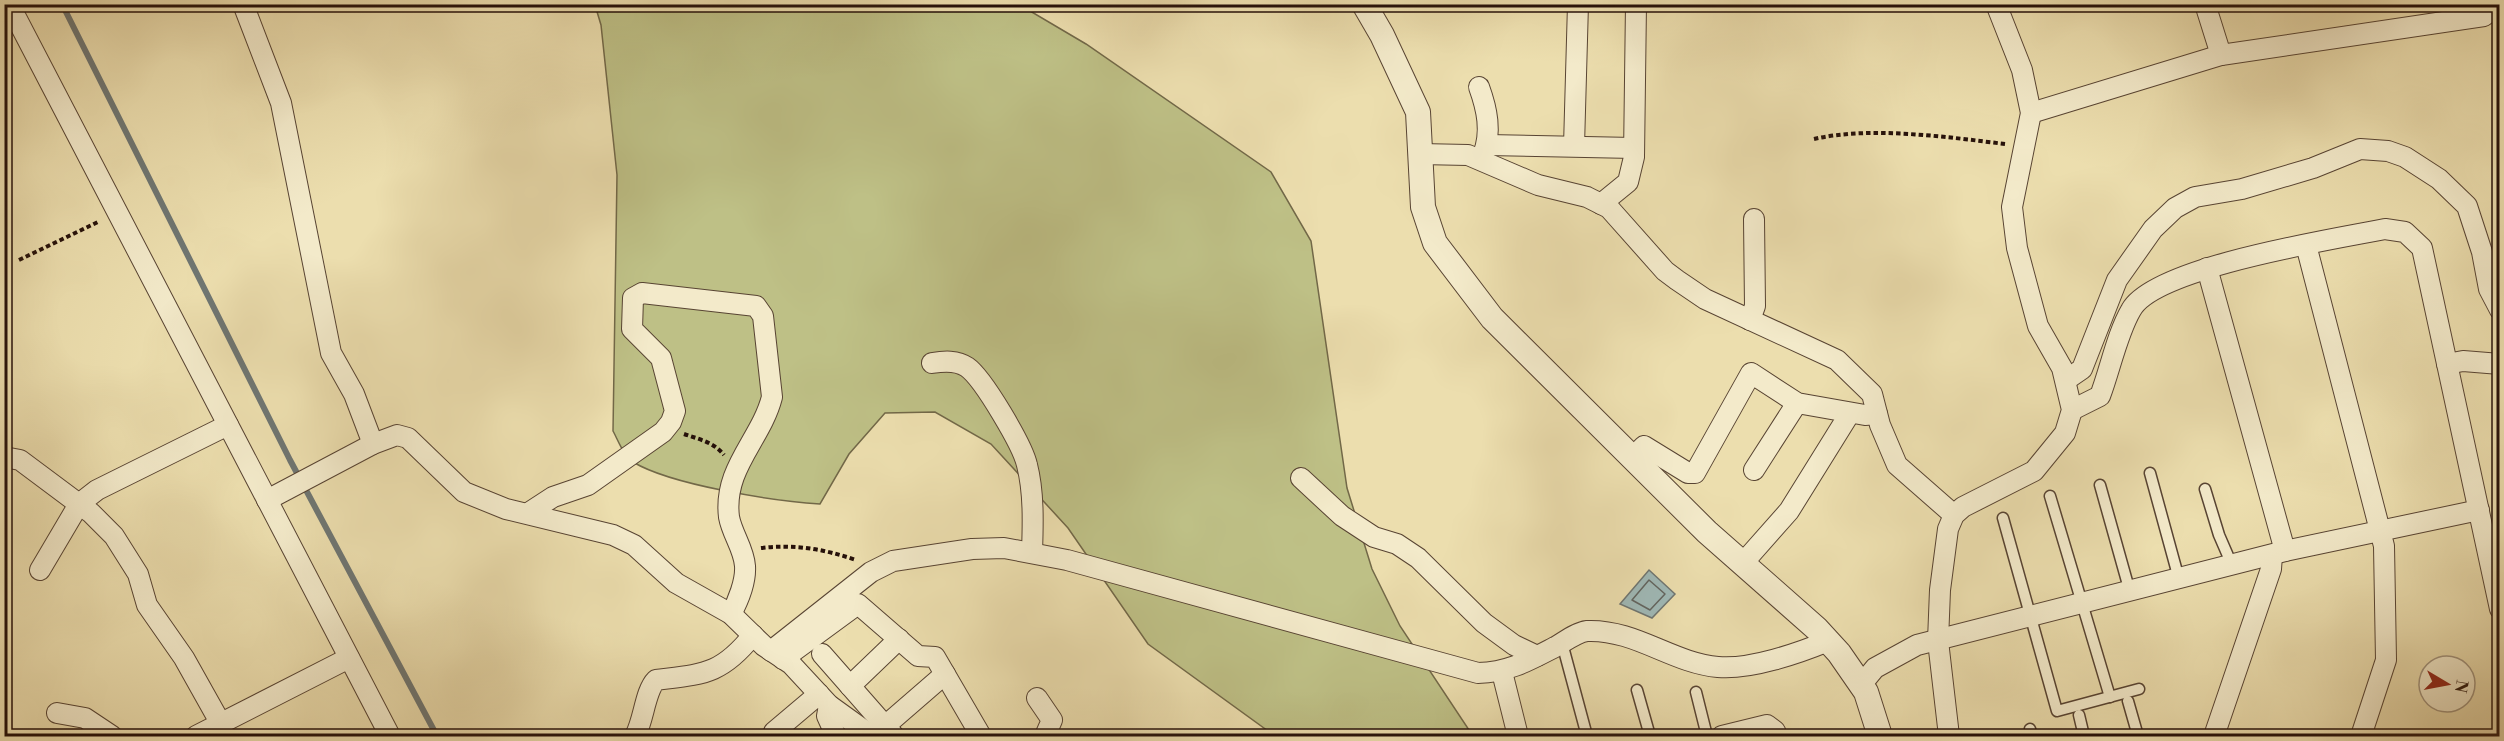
<svg xmlns="http://www.w3.org/2000/svg" width="2504" height="741" font-family="'Libre Bodoni',serif">
<rect width="100%" height="100%" fill="#ecdeae"/>
<filter id="stains"><feTurbulence type="fractalNoise" baseFrequency=".00333" numOctaves="4"/><feColorMatrix values="0 0 0 0 .2 0 0 0 0 .09 0 0 0 0 .02 0 0 0 .5 -.17"/></filter>
<radialGradient id="worn" r=".72"><stop offset=".6" stop-color="#630" stop-opacity="0"/><stop offset="1" stop-color="#630" stop-opacity=".3"/></radialGradient>
<path fill="#bec086" stroke="#726848" stroke-width="1.5" d="M595,5H1020L1086,44L1271,172L1311,241L1347,488L1372,569L1400,626L1473,736H1275L1148,644L1068,528L991,444L935,412L885,413L849,454L820,504C774,501 671,485 633,462C624,457 618,440 613,431L617,175L601,25Z"/>
<path fill="#9fb9b7" stroke="#6f7672" stroke-width="1.5" d="M1649,570L1675,594L1652,618L1620,604Z"/>
<g fill="none" stroke-linecap="round" stroke-linejoin="round">
<path stroke="#626560" stroke-width="1.5" d="M1649,580L1665,594L1650,610L1632,600Z"/>
<path stroke="#6f7672" stroke-width="6" d="M62,4L290,460L437,736"/>
<defs>
<g id="service">
<path d="M2150,473L2179,579"/>
<path d="M2100,485L2130,592"/>
<path d="M2205,489L2219,535L2232,565"/>
<path d="M2050,496L2110,697"/>
<path d="M2003,518L2057,711L2139,689"/>
<path d="M1562,643L1587,736"/>
<path d="M1637,690L1650,736"/>
<path d="M1696,692L1707,736"/>
<path d="M2128,701L2138,736"/>
<path d="M2079,715L2084,736"/>
<path d="M2030,729L2032,736"/>
</g>
<g id="minor">
<path d="M9,4L390,736"/>
<path d="M243,4L281,103L331,353L354,394L373,444"/>
<path d="M2205,4L2221,55"/>
<path d="M1479,87C1487,109 1492,132 1483,155"/>
<path d="M2031,113L2221,55L2484,16L2497,4"/>
<path d="M1487,145L1634,148"/>
<path d="M1574,146L1578,4"/>
<path d="M1420,154L1468,155L1538,185L1587,197L1609,208L1665,271L1677,280L1705,299L1837,360L1872,394L1880,425L1897,465L1954,515"/>
<path d="M1601,204L1628,182L1634,157L1636,4"/>
<path d="M2306,245L2384,546L2386,660L2361,736"/>
<path d="M2207,268L2285,551"/>
<path d="M1750,320L1755,306L1754,219"/>
<path d="M932,363C944,361 957,360 967,367C983,378 1023,446 1027,465C1034,492 1033,524 1032,552"/>
<path d="M2447,364L2463,361L2500,364"/>
<path d="M2066,380L2082,369L2117,280L2153,229L2175,208L2195,197L2242,189L2313,168L2360,149L2388,151L2405,157L2439,179L2467,206L2482,252L2489,289L2500,310"/>
<path d="M2072,410L2100,396C2110,370 2117,334 2131,310C2154,267 2335,239 2385,229L2405,232L2422,248L2500,609"/>
<path d="M4,457L20,460L91,513L114,536L138,574L147,605L184,658L221,724"/>
<path d="M1633,457L1644,446L1688,473H1695L1751,373L1797,403L1865,415L1877,414"/>
<path d="M1754,470L1797,403"/>
<path d="M1301,478L1342,516L1374,537L1397,544L1418,558L1484,623L1514,645L1537,656"/>
<path d="M267,500L373,444L397,435L408,438L464,492L506,509L613,535L634,545L676,583L731,614L764,646L791,664L829,705L872,736"/>
<path d="M530,512L553,497L588,485L663,432L671,422L675,411L661,358L632,329L633,298L642,293L756,306L763,316L772,397C761,440 723,468 729,517C732,534 744,549 745,566C746,581 738,601 731,614"/>
<path d="M1743,563L1789,511L1850,413"/>
<path d="M40,570L79,504L97,490L228,425"/>
<path d="M771,651L871,572L893,561L972,549L1004,548L1067,560L1478,673C1509,672 1528,661 1555,647C1564,642 1577,632 1587,631C1635,629 1672,663 1718,667C1750,670 1799,653 1828,641"/>
<path d="M822,654L894,736"/>
<path d="M783,659L858,604L918,656L935,657L981,736"/>
<path d="M1502,672L1518,736"/>
<path d="M1861,685L1875,668L1917,645L2285,551L2479,510"/>
<path d="M850,686L899,639"/>
<path d="M1037,698L1052,720L1045,736"/>
<path d="M829,705L827,716L836,736"/>
<path d="M57,713L85,718L112,736"/>
<path d="M885,726L945,674"/>
<path d="M774,732L819,694"/>
<path d="M196,736L349,658"/>
<path d="M635,736C644,720 645,691 656,680C703,674 721,675 753,635"/>
<path d="M1722,736L1767,725L1775,731L1777,736"/>
<path d="M1949,736L1938,641L1940,590L1948,529L1954,515L1963,507L2034,471L2065,433L2072,410L2062,368L2038,326L2017,248L2012,207L2031,113L2022,70L1996,4"/>
<path d="M2214,736L2271,569L2272,555"/>
</g>
<path id="tertiary" d="M1364,4L1382,35L1418,112L1423,207L1435,243L1492,318L1707,532L1817,629L1839,653L1866,692L1880,736"/>
</defs>
<use href="#service" stroke="#584433" stroke-width="13"/>
<use href="#minor" stroke="#584433" stroke-width="22"/>
<use href="#tertiary" stroke="#584433" stroke-width="26"/>
<g stroke="#26110a" stroke-width="4" stroke-dasharray="4.5 3" stroke-linecap="butt">
<path d="M1814,139C1871,126 1947,137 2005,144"/>
<path d="M19,260L100,221"/>
<path d="M684,434C698,439 714,442 724,455"/>
<path d="M761,548C794,544 824,549 856,560"/>
<path d="M2004,736L2018,732"/>
</g>
<use href="#service" stroke="#f3eaca" stroke-width="10"/>
<use href="#minor" stroke="#f3eaca" stroke-width="20"/>
<use href="#tertiary" stroke="#f3eaca" stroke-width="24"/>
</g>
<rect width="2504" height="741" fill="none" stroke="#ecdeae" stroke-width="24"/>
<rect x="6" y="6" width="2492" height="729" fill="none" stroke="#26110a" stroke-width="3"/>
<rect x="12" y="12" width="2480" height="717" fill="none" stroke="#26110a" stroke-width="1.5"/>
<g transform="translate(2447 684) rotate(100)"><circle r="28" fill="#f3eaca" stroke="#a1937d" stroke-width="1.5"/>
<path d="M0-4.5L10 22L0 15L-10 22Z" fill="#8f2418"/>
<text y="-9" font-size="16" font-weight="bold" text-anchor="middle" fill="#26110a">N</text>
</g>
<rect width="100%" height="100%" filter="url(#stains)"/>
<rect width="100%" height="100%" fill="url(#worn)"/>
</svg>
